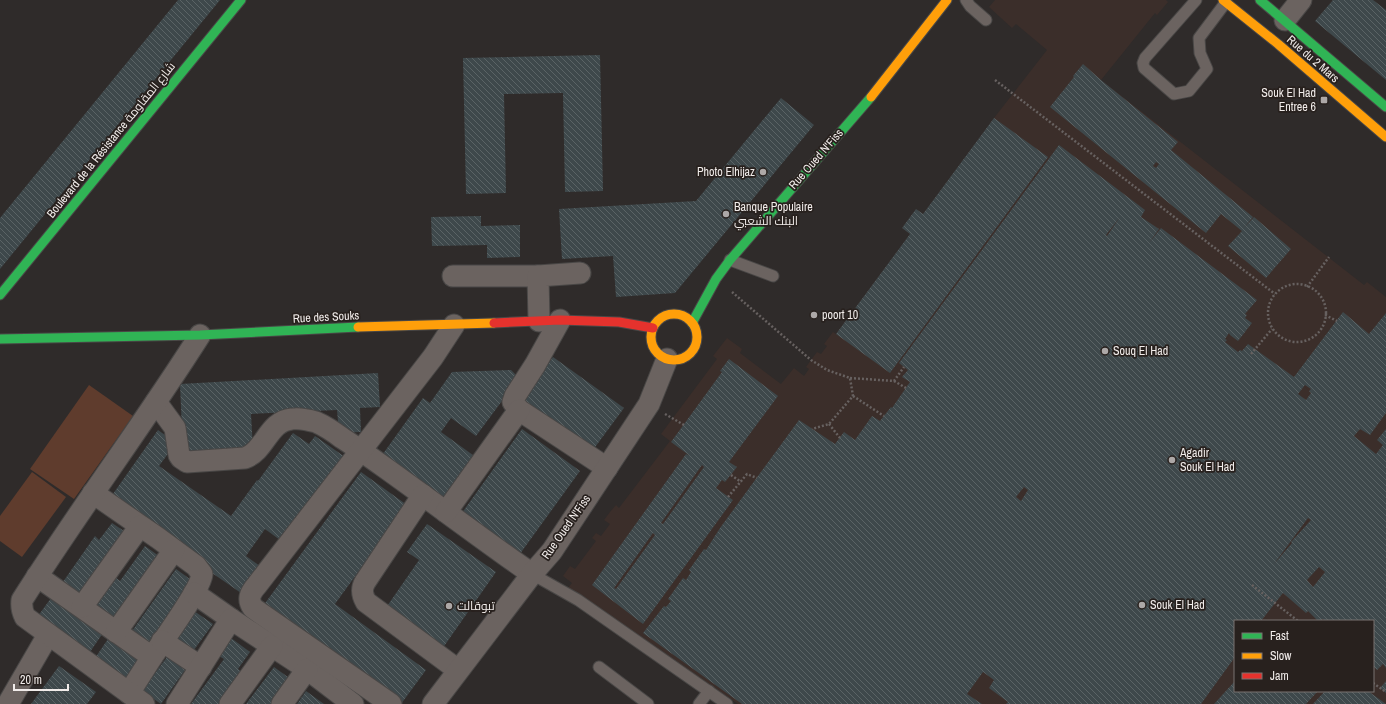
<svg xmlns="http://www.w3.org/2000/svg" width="1386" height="704" font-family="'Archivo Narrow',Cairo,sans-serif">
<defs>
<pattern id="building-back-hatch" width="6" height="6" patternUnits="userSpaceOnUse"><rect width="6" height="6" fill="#3e484b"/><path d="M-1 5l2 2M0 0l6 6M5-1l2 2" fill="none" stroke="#5a6365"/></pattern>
</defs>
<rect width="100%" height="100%" fill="#2f2b2a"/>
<path fill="#3b2e2a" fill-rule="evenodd" d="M995,0H1166L1168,2L1157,15L1155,13L1101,80L1364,285L1367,282L1386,297V704H738L568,588L572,583L563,576L570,566L575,569L596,541L592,538L596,533L601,536L610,524L604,520L610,512L616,505L619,508L670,441L661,434L717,359L713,356L727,338L742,349L740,353L781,384L794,368L804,376L809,369L806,367L811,360L817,352L821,354L827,346L824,344L833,332L836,334L910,234L902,228L916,209L923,214L994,118L1047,50L1016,24L1012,28L989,7ZM1235,621H1373V691H1235Z"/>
<g fill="#5f3c2d">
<path d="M89,385L133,416L74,499L30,469Z"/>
<path d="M32,472L66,497L22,557L0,541V516Z"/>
</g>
<g fill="url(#building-back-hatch)" fill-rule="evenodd">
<path d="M178,0H220L0,269V218Z"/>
<path d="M1333,0H1373L1386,10V80L1315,21Z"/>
<path d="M600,55L603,191L565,192L563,93L504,94L506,193L466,194L463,58Z"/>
<path d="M1083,64L1101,80L1178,142L1171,150L1253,217L1243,229L1254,217L1291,249L1266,278L1228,246L1242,231L1221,214L1206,233L1050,107L1074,77L1073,76ZM1156,162L1159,164L1156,168L1153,166Z"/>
<path d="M781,98L814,125L675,293L616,297L613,256L562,259L559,209L696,201Z"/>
<path d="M994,118L1048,157L890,373L836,334L910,234L902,228L916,209L923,214Z"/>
<path d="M1059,145L1145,210L1141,217L1159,229L1149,243L1161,228L1257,300L1245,314L1247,315L1245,318L1252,323L1238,341L1230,335L1229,333L1225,339L1227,340L1225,342L1238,352L1240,350L1242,351L1248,344L1294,377L1343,312L1369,334L1386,313V413L1370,435L1360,429L1354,436L1376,454L1383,445L1377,440L1386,429V668L1383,664L1377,670L1373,666V621H1325L1323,619L1320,621H1318L1308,611L1306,613L1283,593L1261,621H1235V657L1201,704H1006L1008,702L989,688L994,680L983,672L967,694L982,704H742L643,633L664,606L666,607L671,601L668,599L683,578L686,580L691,572L689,570L704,549L706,550L720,528L799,420L835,444L844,432L855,440L872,416L880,421L891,407L892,408L910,382L902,377L908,370L899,363ZM1120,217L1107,236L1106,235ZM1305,385L1311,389L1309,391L1311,393L1306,400L1298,394ZM1024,487L1028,490L1021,501L1016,497ZM1308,518L1311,520L1291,542L1292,543L1274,564ZM1319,567L1325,572L1313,587L1307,580Z"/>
<path d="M481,216V226L520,225V257L487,258V245L432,246L431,217Z"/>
<path d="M553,357L624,408L590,454L519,404Z"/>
<path d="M729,359L778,396L729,462L737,467L725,482L722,480L716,488L733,500L643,624L592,585L686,454L690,456L671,442L722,372L720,371ZM702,465L704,467L663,524L661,523ZM653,533L655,535L616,589L614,588Z"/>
<path d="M511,370L519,378L476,436L451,418L441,432L477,458L444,504L380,458L423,398L430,403L452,372Z"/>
<path d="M378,373L380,407L360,408L361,432L339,433L337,410L251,414L253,449L183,453L180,384Z"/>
<path d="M522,429L580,471L517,558L459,517Z"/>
<path d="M158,430L176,443L159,466L231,516L257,480L258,481L293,433L309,444L315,436L345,457L305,514L301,511L280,540L265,529L246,556L260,566L241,593L108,501Z"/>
<path d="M361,472L407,505L335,604L426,670L401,704L263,606Z"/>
<path d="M112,523L130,535L78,604L58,589L95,536L99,540Z"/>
<path d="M427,524L496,572L440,652L383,612L419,560L407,552Z"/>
<path d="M145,546L163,559L110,627L90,612L115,577L120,581Z"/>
<path d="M176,569L194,582L145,651L127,638Z"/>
<path d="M51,598L103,633L90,652L38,616Z"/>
<path d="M194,611L213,624L188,658L170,645Z"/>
<path d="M231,638L250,652L238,669L242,672L219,704H191L224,659L219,656Z"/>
<path d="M108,639L143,663L130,682L95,658Z"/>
<path d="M167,657L185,670L161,704L142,691Z"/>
<path d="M59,666L96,692L87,704H31Z"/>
<path d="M274,667L292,680L275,704H246Z"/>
<path d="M1235,681V691H1318L1306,704H1214Z"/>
<path d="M1386,681V693L1380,688Z"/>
<path d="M306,691L324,704H297Z"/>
<path d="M1325,691H1368L1386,704H1313Z"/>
</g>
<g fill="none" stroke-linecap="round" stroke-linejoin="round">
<defs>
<g id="lane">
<path d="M966,0L970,6L986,20"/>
<path d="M1196,0L1145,58L1143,63L1144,68L1174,94L1189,91L1207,69L1200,53L1199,38L1226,2"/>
<path d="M730,260L773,276"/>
<path d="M532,574L578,600L727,704"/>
<path d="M599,667L648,704"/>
<path d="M699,704L709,691"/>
</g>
<g id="street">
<path d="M1285,20L1301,0"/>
<path d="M453,276H538"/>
<path d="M560,320L535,365L515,396L513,402L519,410L607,468"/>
<path d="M539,321L538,276L580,273"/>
<path d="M156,402L175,428L179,455L181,458L187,462L245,458C266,450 268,421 292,419C298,418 309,420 316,422C325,426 334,432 342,438C356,447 370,457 384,467C433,502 482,539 532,574"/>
<path d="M93,493L158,538L196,566L202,574C201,589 162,642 152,657"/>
<path d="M423,495L365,582C361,589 362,595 366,602L458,670"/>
<path d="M446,512L519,410"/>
<path d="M37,576L152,657L129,693"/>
<path d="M194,593L231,619"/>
<path d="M82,607L140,526"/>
<path d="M116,632L174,550"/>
<path d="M162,641L201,667"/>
<path d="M8,704L48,635"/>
<path d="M144,704L25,617C22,611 21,607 22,600C79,510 143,425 200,335"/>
<path d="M177,704L231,619L307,669L353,704"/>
<path d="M230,704L272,646"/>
<path d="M282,704L307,669"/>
<path d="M391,704L253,608C247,599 250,593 257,585L433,357L454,325"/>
<path d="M433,704L532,574L552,551L649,404L667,359"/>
</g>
<g id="fast">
<path d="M1260,0L1386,107"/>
<path d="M0,295L241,0"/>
<path d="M692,323L716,279L730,260L871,97"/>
<path d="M0,339L200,335L358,327"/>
</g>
<g id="slow">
<path d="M1223,0L1278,44L1386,137"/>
<path d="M871,97L947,0"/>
<circle cx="674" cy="337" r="23"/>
<path d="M358,327L494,323"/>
</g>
<path id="jam" d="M494,323L560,320L619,322L653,328"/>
</defs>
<use href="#lane" stroke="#494746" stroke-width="13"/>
<use href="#street" stroke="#494746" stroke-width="23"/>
<use href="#fast" stroke="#494746" stroke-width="11"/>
<use href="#slow" stroke="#494746" stroke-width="11"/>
<use href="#jam" stroke="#494746" stroke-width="11"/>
<g stroke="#676160" stroke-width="2.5" stroke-dasharray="2 2" stroke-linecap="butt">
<path d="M995,80L1275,294"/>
<circle cx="1297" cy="313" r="29"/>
<path d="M1307,287L1329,257"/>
<path d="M732,292L811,360L827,370L850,378L853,396L829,424L812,429"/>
<path d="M1325,315L1337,321"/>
<path d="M1251,354L1272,329"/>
<path d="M850,378L894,381L904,367"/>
<path d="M894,381L906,388"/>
<path d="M853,396L884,416"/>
<path d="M665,414L684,425"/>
<path d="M829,424L840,438"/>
<path d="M731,475L741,482"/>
<path d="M728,497L747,474L757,478"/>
<path d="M1252,585L1298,621"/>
<path d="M1373,683L1386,692"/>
</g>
<use href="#lane" stroke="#6b6360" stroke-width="11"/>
<use href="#street" stroke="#6b6360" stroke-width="21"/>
<use href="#fast" stroke="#30b455" stroke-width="9"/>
<use href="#slow" stroke="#ff9f0a" stroke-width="9"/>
<use href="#jam" stroke="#e5322d" stroke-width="9"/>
</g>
<g fill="#ada8a7" stroke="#28211e" stroke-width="1.5">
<rect x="1320" y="96" width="8" height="8" rx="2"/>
<circle cx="763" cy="172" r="4"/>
<circle cx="726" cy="214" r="4"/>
<circle cx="814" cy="315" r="4"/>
<circle cx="1105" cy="351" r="4"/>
<circle cx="1172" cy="460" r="4"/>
<circle cx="1142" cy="605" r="4"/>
<circle cx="449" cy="606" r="4"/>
</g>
<g text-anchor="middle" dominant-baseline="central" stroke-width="3.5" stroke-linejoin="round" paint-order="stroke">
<g font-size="12" fill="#f1ecea" stroke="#28211e">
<text transform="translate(1313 59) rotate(41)">Rue du 2 Mars</text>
<text transform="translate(111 140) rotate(-51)">Boulevard de la Résistance شارع المقاومة</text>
<text transform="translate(816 159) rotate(-49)">Rue Oued N'Fiss</text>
<text transform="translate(326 317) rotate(-3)">Rue des Souks</text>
<text transform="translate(566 527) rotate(-55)">Rue Oued N'Fiss</text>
</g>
<g font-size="12" fill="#f1ecea" stroke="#28211e" text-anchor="start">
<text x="1316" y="93" text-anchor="end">Souk El Had<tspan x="1316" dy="14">Entree 6</tspan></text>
<text x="755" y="172" text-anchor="end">Photo Elhijaz</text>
<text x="734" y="207">Banque Populaire<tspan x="734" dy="14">البنك الشعبي</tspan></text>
<text x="822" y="315">poort 10</text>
<text x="1113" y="351">Souq El Had</text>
<text x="1180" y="453">Agadir<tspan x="1180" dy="14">Souk El Had</tspan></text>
<text x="1150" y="605">Souk El Had</text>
<text x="457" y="606">تبوقالت</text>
</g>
</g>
<rect x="1234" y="620" width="140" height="72" fill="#28211e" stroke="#787270"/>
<rect x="1242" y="633" width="20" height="6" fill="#30b455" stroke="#787270"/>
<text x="1270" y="640" font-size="12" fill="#f1ecea">Fast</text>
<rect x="1242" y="653" width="20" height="6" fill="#ff9f0a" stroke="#787270"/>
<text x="1270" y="660" font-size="12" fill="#f1ecea">Slow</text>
<rect x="1242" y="673" width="20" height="6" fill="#e5322d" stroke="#787270"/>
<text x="1270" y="680" font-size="12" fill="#f1ecea">Jam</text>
<path d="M14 684v6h54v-6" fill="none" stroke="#f1ecea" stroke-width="2"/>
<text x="20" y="684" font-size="12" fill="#f1ecea" stroke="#28211e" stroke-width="3" paint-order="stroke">20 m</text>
</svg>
